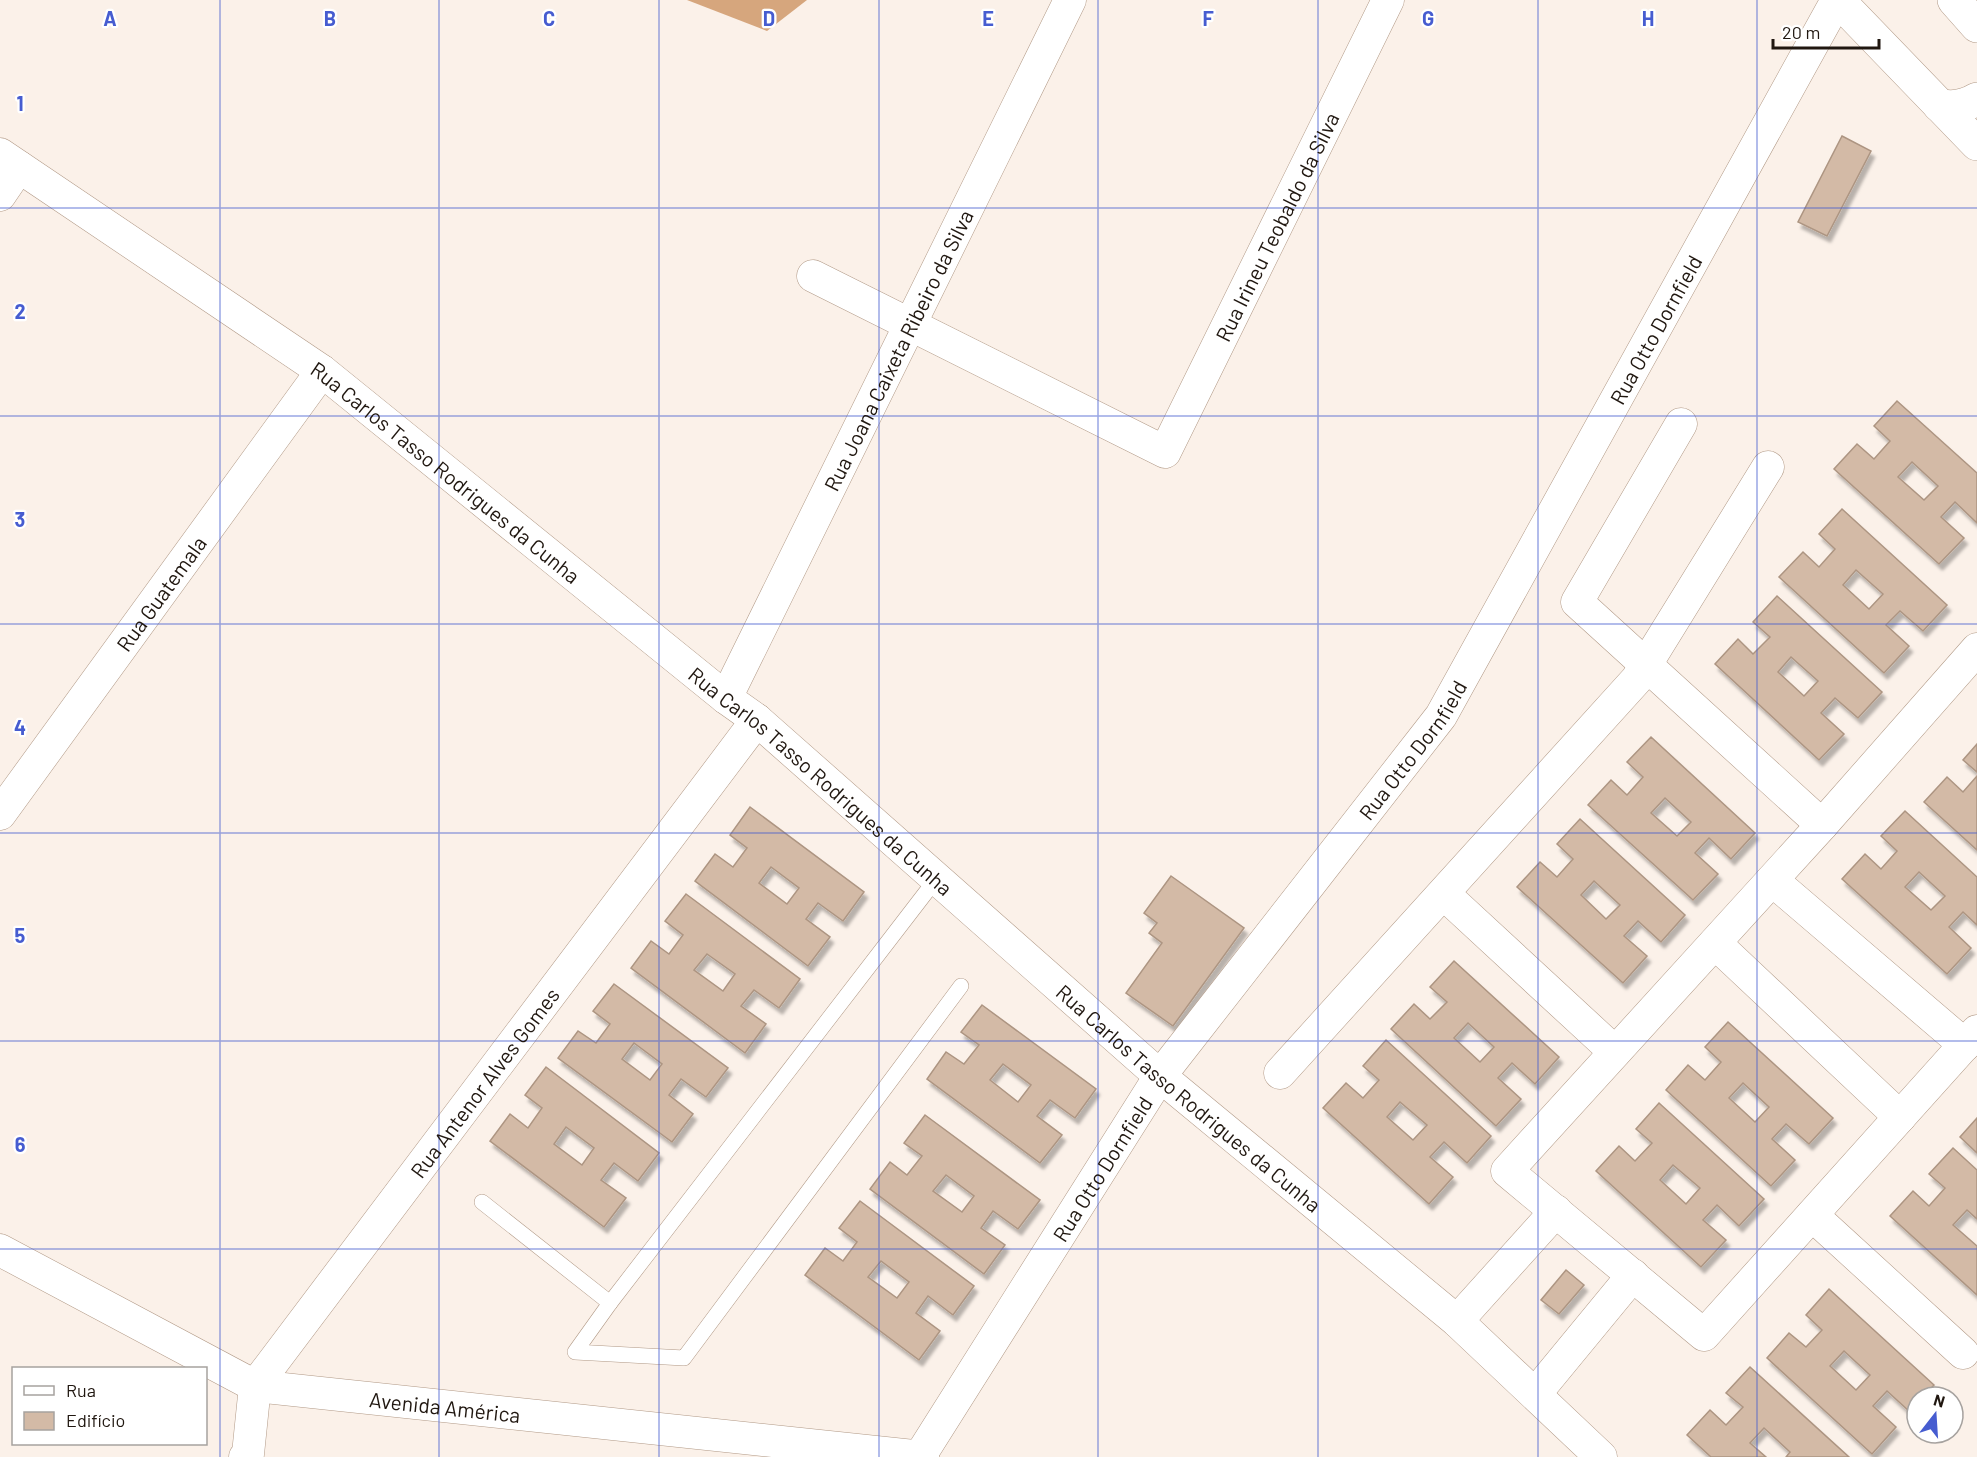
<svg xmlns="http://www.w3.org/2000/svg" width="1977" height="1457" font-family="Barlow,sans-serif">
<defs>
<filter id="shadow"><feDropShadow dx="3.5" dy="6" stdDeviation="1.5" flood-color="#0004"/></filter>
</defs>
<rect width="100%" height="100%" fill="#fbf1e9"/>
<path fill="#d6a67d" d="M687,0H807L767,31Z"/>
<g fill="#d3baa6" stroke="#ad9582" stroke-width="1.5" fill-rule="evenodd" filter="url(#shadow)">
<path d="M1842,136L1871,151L1827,236L1798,222Z"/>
<path d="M1897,401L1977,473V523L1955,502L1941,517L1964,538L1939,564L1834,469L1857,444L1874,459L1890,441L1874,426ZM1912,462L1938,486L1924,500L1898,477Z"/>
<path d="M1842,509L1947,605L1923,631L1900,611L1886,625L1909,646L1884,673L1779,577L1803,552L1819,567L1835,549L1819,534ZM1856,570L1883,594L1869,609L1843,585Z"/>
<path d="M1777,596L1882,692L1858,718L1835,698L1821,713L1844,734L1819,760L1715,664L1738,639L1753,654L1770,637L1753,622ZM1791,657L1818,681L1804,696L1778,672Z"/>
<path d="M1651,737L1755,833L1731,859L1709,838L1695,853L1718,874L1693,900L1588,805L1611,780L1627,795L1643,777L1627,762ZM1665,798L1691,822L1677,836L1651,813Z"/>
<path d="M1977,744V772L1963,760Z"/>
<path d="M1977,776V850L1924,802L1947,777L1963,792Z"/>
<path d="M750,807L864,892L843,921L818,903L806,919L830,937L808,966L695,881L715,854L733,867L747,848L730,835ZM771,867L799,888L787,904L759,883Z"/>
<path d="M1905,811L1977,877V925L1963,912L1949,927L1971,948L1947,974L1842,879L1865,854L1881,869L1897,851L1881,836ZM1919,872L1945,896L1931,910L1905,887Z"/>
<path d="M1580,819L1685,915L1661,942L1638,921L1624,936L1647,956L1623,983L1517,887L1540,862L1557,877L1573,859L1557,844ZM1594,881L1620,905L1606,919L1581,895Z"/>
<path d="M1171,876L1244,928L1173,1026L1126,993L1162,943L1149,933L1157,923L1144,913Z"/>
<path d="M686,894L800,979L779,1008L754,990L741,1006L766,1024L745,1053L631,968L651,941L669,954L683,935L665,921ZM707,954L735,974L723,991L694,970Z"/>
<path d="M1454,961L1559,1057L1535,1084L1512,1063L1498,1078L1521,1099L1496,1126L1391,1029L1414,1004L1430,1019L1447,1002L1430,987ZM1468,1023L1494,1047L1480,1062L1454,1038Z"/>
<path d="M614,984L728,1068L706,1097L681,1079L669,1095L693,1114L672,1142L558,1058L578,1031L596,1043L610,1024L593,1011ZM634,1043L662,1064L650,1080L622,1059Z"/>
<path d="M982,1005L1096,1089L1075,1118L1050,1100L1037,1116L1062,1135L1040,1163L927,1079L946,1052L964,1064L979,1045L961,1032ZM1003,1064L1031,1085L1018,1102L990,1080Z"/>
<path d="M1728,1022L1833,1118L1809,1144L1786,1124L1772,1139L1795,1160L1771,1186L1666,1090L1688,1065L1705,1080L1721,1062L1705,1047ZM1743,1083L1769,1107L1755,1122L1729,1098Z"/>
<path d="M1386,1040L1491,1136L1467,1163L1444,1142L1430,1157L1453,1177L1429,1204L1323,1108L1346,1083L1363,1098L1379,1080L1363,1066ZM1400,1102L1427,1125L1413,1140L1387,1117Z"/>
<path d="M546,1067L659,1153L638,1181L614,1163L601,1180L626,1198L604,1227L490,1141L510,1114L528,1128L542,1108L525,1095ZM566,1127L594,1148L582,1165L554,1144Z"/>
<path d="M1659,1103L1764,1199L1739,1226L1717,1205L1703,1220L1726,1240L1701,1267L1596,1171L1619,1146L1635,1161L1652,1143L1636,1129ZM1673,1165L1700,1188L1686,1204L1660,1180Z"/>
<path d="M925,1115L1040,1200L1018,1229L993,1211L981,1228L1005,1245L984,1274L870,1189L890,1162L907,1175L922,1156L904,1143ZM946,1175L974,1196L962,1212L933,1191Z"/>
<path d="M1977,1118V1153L1960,1137Z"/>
<path d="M1953,1148L1977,1170V1219L1967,1210L1953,1225L1977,1246V1295L1890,1216L1913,1191L1929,1206L1945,1188L1929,1174Z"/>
<path d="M860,1201L974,1286L953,1315L928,1296L916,1313L940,1331L919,1360L805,1275L825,1248L843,1261L857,1242L839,1228ZM881,1261L909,1282L897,1298L868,1277Z"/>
<path d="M1566,1270L1584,1285L1559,1314L1541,1300Z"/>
<path d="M1829,1289L1934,1385L1923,1397H1917V1404L1910,1412L1887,1391L1873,1406L1896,1427L1872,1454L1767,1358L1789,1333L1806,1347L1822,1330L1806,1315ZM1844,1351L1870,1375L1856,1390L1830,1366Z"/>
<path d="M1750,1367L1849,1457H1786L1790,1452L1764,1428L1750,1443L1766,1457H1711L1687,1435L1710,1410L1726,1425L1743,1407L1726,1393Z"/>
</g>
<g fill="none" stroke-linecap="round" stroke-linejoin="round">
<defs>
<g id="service">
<path d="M482,1202L610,1303L937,878"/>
<path d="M610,1303L575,1352L684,1358L961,986"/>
</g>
<g id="minor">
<path id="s1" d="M0,154L322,371L726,698L757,720L1160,1076L1457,1321L1601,1457"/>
<path d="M0,195L19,167"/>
<path id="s2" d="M813,276L1165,452L1388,0"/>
<path d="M1681,424L1577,602L1822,825"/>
<path d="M1977,649L1822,825L1507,1171L1704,1335L1977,1031"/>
<path id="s3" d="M726,698L1070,0"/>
<path id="s4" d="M0,814L322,371"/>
<path d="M1772,880L1965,1045"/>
<path d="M1444,894L1615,1052"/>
<path d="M1715,943L1900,1117"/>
<path d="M1280,1073L1637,679L1768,467"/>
<path d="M1812,1215L1963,1353"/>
<path id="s5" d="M0,1250L255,1386L923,1457"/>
<path d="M1457,1321L1556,1211"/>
<path d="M1535,1394L1633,1275"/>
<path id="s6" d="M920,1456L1160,1076L1441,716L1837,0"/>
<path id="s7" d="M245,1457L248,1454L255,1386L757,720"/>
</g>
<g id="tertiary">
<path d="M1838,0L1977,144"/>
<path d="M1954,0L1977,26"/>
<path d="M1939,105C1953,109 1965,106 1977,99"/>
</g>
</defs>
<use href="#service" stroke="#b19986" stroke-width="16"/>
<use href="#minor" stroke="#b19986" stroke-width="33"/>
<use href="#tertiary" stroke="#b19986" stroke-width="34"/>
<use href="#service" stroke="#fff" stroke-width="15"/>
<use href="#minor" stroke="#fff" stroke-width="32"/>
<use href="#tertiary" stroke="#fff" stroke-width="33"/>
</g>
<path fill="none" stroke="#465cd0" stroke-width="1.5" stroke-opacity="0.55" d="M220,0V1457M439,0V1457M659,0V1457M879,0V1457M1098,0V1457M1318,0V1457M1538,0V1457M1757,0V1457M0,208H1977M0,416H1977M0,624H1977M0,833H1977M0,1041H1977M0,1249H1977"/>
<g text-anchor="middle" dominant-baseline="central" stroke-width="4.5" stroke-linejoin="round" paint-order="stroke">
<g font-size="21" fill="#201710" stroke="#fff">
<text stroke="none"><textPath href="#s2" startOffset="645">Rua Irineu Teobaldo da Silva</textPath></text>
<text stroke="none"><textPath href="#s6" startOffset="1348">Rua Otto Dornfield</textPath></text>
<text stroke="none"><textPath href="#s3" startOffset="388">Rua Joana Caixeta Ribeiro da Silva</textPath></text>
<text stroke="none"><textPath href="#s1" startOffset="548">Rua Carlos Tasso Rodrigues da Cunha</textPath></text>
<text stroke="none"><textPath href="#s4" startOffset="273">Rua Guatemala</textPath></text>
<text stroke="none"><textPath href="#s6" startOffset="862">Rua Otto Dornfield</textPath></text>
<text stroke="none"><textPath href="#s1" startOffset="1034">Rua Carlos Tasso Rodrigues da Cunha</textPath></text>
<text stroke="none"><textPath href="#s7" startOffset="453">Rua Antenor Alves Gomes</textPath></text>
<text stroke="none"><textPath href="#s1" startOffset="1520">Rua Carlos Tasso Rodrigues da Cunha</textPath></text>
<text stroke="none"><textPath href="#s6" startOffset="340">Rua Otto Dornfield</textPath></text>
<text stroke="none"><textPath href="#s5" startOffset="480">Avenida América</textPath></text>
</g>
</g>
<g font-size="20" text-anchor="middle" font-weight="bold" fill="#465cd0" stroke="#fff" stroke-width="4.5" stroke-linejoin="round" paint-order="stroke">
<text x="110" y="26">A</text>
<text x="330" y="26">B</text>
<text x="549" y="26">C</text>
<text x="769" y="26">D</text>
<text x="988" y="26">E</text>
<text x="1208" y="26">F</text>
<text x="1428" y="26">G</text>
<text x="1648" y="26">H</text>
<text x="20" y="111">1</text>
<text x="20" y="319">2</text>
<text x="20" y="527">3</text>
<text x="20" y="735">4</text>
<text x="20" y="943">5</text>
<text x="20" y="1152">6</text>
</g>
<rect x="12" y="1367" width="195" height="78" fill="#ffffff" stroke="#a6a29f" stroke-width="1.5"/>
<rect x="24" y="1386" width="30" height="9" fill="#ffffff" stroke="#a6a29f" stroke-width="1.5"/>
<text x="66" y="1397" font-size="18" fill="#201710">Rua</text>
<rect x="24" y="1412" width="30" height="18" fill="#d3baa6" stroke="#a6a29f" stroke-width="1.5"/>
<text x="66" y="1427" font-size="18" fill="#201710">Edifício</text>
<g transform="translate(1935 1415) rotate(17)"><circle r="28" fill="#ffffff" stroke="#a6a29f" stroke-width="1.5"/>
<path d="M0-4.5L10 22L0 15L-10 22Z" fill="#465cd0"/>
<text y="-9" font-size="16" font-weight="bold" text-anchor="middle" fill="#201710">N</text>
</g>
<path d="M1773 39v9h106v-9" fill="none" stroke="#201710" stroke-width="3"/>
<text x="1782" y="39" font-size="18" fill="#201710" stroke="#ffffff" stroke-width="4.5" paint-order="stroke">20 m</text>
</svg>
